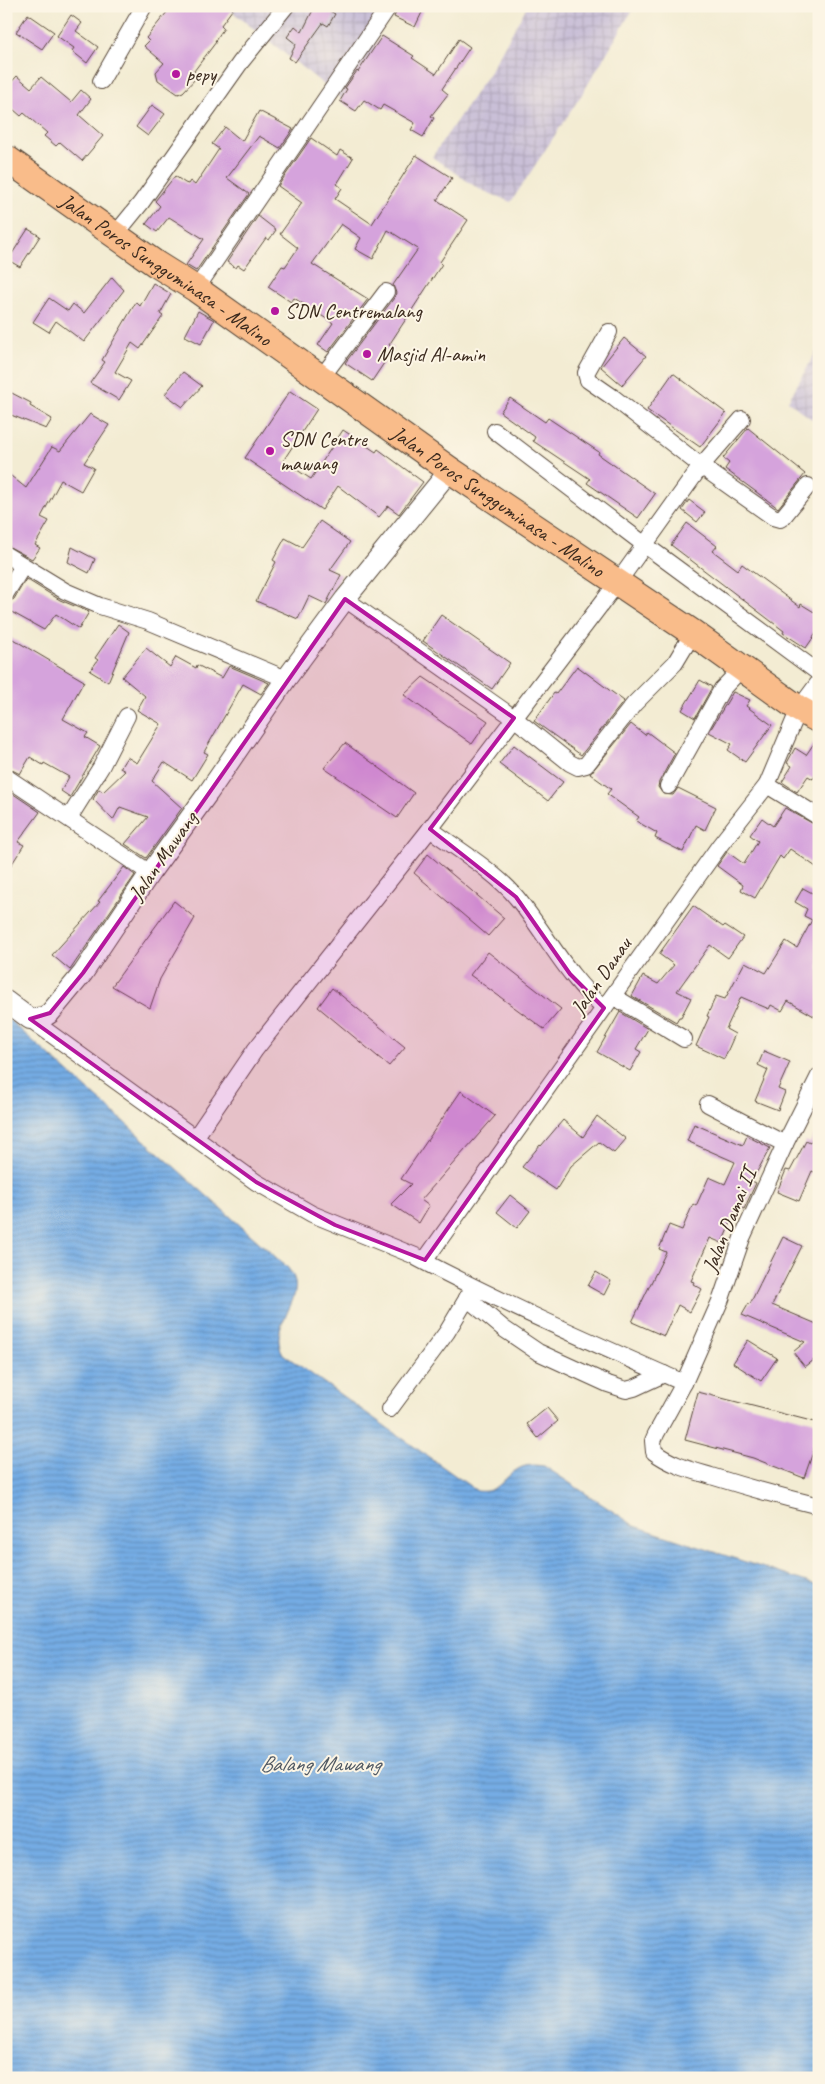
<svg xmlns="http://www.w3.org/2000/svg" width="825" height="2084" font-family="Caveat,sans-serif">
<defs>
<pattern id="industrial-grid" width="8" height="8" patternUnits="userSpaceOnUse" patternTransform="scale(1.25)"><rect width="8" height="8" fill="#c9bfd7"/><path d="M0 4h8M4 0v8" fill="none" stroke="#aea4b8"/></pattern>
<pattern id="water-rules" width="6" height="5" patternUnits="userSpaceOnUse" patternTransform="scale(1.25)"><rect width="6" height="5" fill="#75ace4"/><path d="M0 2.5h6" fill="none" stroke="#618cb8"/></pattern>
</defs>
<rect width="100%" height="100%" fill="#fcf5e5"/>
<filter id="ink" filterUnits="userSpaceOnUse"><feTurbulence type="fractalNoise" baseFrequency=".02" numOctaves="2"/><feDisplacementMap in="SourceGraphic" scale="10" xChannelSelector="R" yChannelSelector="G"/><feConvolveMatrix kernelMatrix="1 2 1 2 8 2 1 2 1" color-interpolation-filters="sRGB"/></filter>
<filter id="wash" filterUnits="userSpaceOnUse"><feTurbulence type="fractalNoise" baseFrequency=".0096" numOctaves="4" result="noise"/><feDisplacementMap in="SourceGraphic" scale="20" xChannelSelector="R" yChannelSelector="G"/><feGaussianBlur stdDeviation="1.12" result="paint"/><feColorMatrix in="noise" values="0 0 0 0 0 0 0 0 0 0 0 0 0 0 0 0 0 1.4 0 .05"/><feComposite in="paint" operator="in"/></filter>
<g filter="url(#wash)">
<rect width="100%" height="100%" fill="#f3ecd3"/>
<g fill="url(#industrial-grid)">
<path d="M225,6H398L383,22L370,57L342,99Z"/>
<path d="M527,6H635L584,91L511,202L479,189L432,157L491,70Z"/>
<path d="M819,347V425L788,401Z"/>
</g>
<path fill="url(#water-rules)" stroke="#586b81" d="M6,1017L288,1268C290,1271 293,1275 294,1278C303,1303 267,1327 283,1354L477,1491C500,1494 503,1476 520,1468C528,1464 536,1465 544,1466L635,1526L819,1586V2078H6Z"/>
<g id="blocks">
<g fill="#d5a3dc">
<path d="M172,6H235L221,25L224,28L215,41L216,42L194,71L197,77L183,92L178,94L158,80L156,72L164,63L144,46L149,41L146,38Z"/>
<path d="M315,6H322L335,14L328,26L323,23L295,62L289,58L296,44L287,37L295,26L302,32Z"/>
<path d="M399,6H425L415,27L394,17Z"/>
<path d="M28,14L54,32L42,49L16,32Z"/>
<path d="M71,15L82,23L76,31L98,47L87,63L72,51L74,48L57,36Z"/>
<path d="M382,36L414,56L412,58L436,74L459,39L470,47L442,89L448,94L431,116L434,118L423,137L411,130L415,123L383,105L380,110L364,100L356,111L340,101L347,89L345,88L357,71L358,72Z"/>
<path d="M17,76L31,88L41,77L71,102L81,90L91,99L79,115L103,136L82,161L60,142L56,146L44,136L47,133L24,113L21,116L6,103V88Z"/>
<path d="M152,105L165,114L148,136L136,127Z"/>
<path d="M259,111L293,129L280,148L259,136L227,178L249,194L196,271L186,265L204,239L169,217L157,232L146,224L160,206L155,201L175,176L185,183L188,184L190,181L195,185L219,149L212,144L225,127L242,141Z"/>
<path d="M311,138L337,156L340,150L353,158L337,184L342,188L335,199L372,224L416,155L452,178L437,200L468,220L440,262L442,264L389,345L394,348L372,381L345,363L394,298L396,293L393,285L418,249L388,230L373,259L355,249L361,238L341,224L312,264L368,299L328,352L318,345L333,323L294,298L291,302L268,287L282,266L285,267L298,248L280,234L302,203L278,186Z"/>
<path d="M258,216L276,230L269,240L266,238L244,269L238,265L236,268L227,262Z"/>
<path d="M28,229L40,236L20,267L8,260Z"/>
<path d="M112,277L124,290L84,342L56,321L49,332L33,322L49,298L68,311L73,304L84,313Z"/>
<path d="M153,283L171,294L160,314L163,316L140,349L132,343L115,372L131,381L119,400L90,383L105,362L102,360L136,302L140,306Z"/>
<path d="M198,311L214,320L201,344L185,336Z"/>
<path d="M624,338L646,356L622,385L601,367Z"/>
<path d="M183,372L202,386L183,407L165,394Z"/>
<path d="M673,373L726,413L700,447L647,410Z"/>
<path d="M6,390L31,403L30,406L52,419L46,429L6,413Z"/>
<path d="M290,391L317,409L283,461L311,479L343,430L376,452L378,449L423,482L399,514L388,506L379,517L338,486L322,510L245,458Z"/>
<path d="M510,398L545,422L548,418L599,452L598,454L655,494L638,518L587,483L590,479L533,441L535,437L500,412Z"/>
<path d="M90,414L109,425L84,463L94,468L81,491L61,480L41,517L49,521L35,545L40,548L32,559L6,545V472L26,488L52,447L60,451Z"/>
<path d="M748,428L805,474L778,508L725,469L729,463L723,458Z"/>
<path d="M689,500L705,512L697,522L682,510Z"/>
<path d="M320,521L350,542L330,570L341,575L326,604L309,596L298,619L256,601L276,562L273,560L285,538L302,547Z"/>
<path d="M687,523L717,546L713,551L738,570L742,564L800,607L801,604L819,615V629L806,648L783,633L784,631L671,545Z"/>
<path d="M72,547L95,559L89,573L68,562Z"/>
<path d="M26,579L60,600L89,612L79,629L56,614L44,630L6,609V603L14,599Z"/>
<path d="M441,615L510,663L492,689L423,641Z"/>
<path d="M118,624L129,632L108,682L90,671L98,660L95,658Z"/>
<path d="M6,635L84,681L63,719L88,733L85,737L100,746L70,797L61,791L69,777L44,763L43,765L30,757L20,774L6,767Z"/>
<path d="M146,648L170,667L176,657L196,668L197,665L222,678L229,666L269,683L261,694L243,684L204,752L208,754L192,780L164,762L152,781L182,808L146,858L125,844L148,817L120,807L113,820L93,799L99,789L103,792L125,771L120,768L127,757L137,763L161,724L137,710L145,696L122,677Z"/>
<path d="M577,666L624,701L581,755L534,721L554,693L556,694Z"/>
<path d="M423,677L488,721L472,744L404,695Z"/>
<path d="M700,680L712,687L695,718L682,710Z"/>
<path d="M733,692L750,700L746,706L772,725L745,762L728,750L732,744L709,732Z"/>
<path d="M631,724L645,735L647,732L675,753L659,782L658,787L663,794L673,795L678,788L716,807L705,830L696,825L683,852L655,838L657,833L636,821L639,817L607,794L611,789L590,774Z"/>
<path d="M819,736V770L813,779L808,776L797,792L782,782L792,766L787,763L795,748L806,755Z"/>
<path d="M345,743L414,793L397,818L324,768Z"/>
<path d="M514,745L563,782L548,801L499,764Z"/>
<path d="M6,789L40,812L18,842L24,845L6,873Z"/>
<path d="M785,808L819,827V869L790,849L783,859L780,856L755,898L741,890L743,885L717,866L727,852L744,864L758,841L750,835L762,818L773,826Z"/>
<path d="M428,854L504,918L488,936L414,873Z"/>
<path d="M124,867L135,875L70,970L52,955L100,902L98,901Z"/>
<path d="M819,886V1019L788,1001L782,1011L771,1005L769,1009L741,997L726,1029L735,1034L724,1059L696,1046L709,1017L707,1016L716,996L725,999L745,962L766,973L786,941L797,948L812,920L804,916L807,909L795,902L803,888L814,894Z"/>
<path d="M174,901L195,918L160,979L150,1008L112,986Z"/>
<path d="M693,906L723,927L725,925L743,937L728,958L710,945L677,991L691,998L681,1017H679L676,1022L632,996L643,976L658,984L674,965L659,954Z"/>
<path d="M488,952L561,1009L544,1029L470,975Z"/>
<path d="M332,988L405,1047L389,1066L318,1007Z"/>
<path d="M620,1012L648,1029L636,1049L641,1052L630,1071L597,1052Z"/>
<path d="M764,1051L790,1062L778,1089L785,1092L778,1110L755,1101L768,1070L758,1065Z"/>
<path d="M461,1091L495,1116L421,1200L429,1206L419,1223L391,1204L411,1184L401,1179Z"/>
<path d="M597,1116L626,1139L614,1153L599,1142L571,1166L556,1190L522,1167L540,1145L541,1146L563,1120L583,1137Z"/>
<path d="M694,1124L743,1145L747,1136L770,1148L752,1181L756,1183L744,1209L738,1206L722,1243L710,1238L691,1281L694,1282L693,1284L702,1289L690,1312L678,1305L664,1336L632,1322L666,1252L659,1249L669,1225L682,1230L693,1204L696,1206L709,1177L725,1184L735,1162L687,1141Z"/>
<path d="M819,1127V1174L812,1171L799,1201L777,1192L786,1170L790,1171L806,1141L810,1143Z"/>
<path d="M510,1195L530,1211L517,1228L497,1212Z"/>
<path d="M783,1237L802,1246L772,1305L819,1325V1356L805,1367L793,1352L805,1342L742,1315L749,1303L750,1304Z"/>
<path d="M596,1272L611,1281L604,1295L588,1286Z"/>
<path d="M748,1340L777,1358L761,1381L733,1363Z"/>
<path d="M698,1392L819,1423V1435L804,1478L753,1458L685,1440Z"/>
<path d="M547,1408L558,1421L538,1438L527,1424Z"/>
</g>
</g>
</g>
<g filter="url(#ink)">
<use href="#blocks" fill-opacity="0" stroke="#574739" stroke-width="1"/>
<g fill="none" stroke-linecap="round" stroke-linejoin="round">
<defs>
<g id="minor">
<path d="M101,81L144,6"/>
<path d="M115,235L141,203L240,63L286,6"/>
<path d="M196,289L389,6"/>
<path d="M609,332L586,373L588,380L614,398L701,466L773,517L780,519L783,517L808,486"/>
<path d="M321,378L386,292"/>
<path d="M742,419L701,466L618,582L430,829L255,1050L195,1138L256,1182L312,1214L425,1260L720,845L767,785L799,709L819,682"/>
<path d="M495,431L645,545L819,673"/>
<path d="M6,555L65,591L100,606L148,621L286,679"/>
<path d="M6,593L23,566"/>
<path d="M345,599L514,718L570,763L578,767L586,765L634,704L675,663L693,633"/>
<path d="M6,777L150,873"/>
<path d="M767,785L819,817"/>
<path d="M668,786L722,689L742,668"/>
<path d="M69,818L101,767L127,716"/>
<path d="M430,829C457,849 496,872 517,898C547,935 567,977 604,1008"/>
<path d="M613,996L684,1039"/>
<path d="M30,1019L195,1138"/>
<path d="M708,1104L785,1144"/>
<path d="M417,1258C504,1304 593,1343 684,1383L656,1434L653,1441L654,1452C671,1465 691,1470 711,1476C746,1487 782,1497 819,1506"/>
<path d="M467,1298L504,1329L538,1352L608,1384L626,1390L634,1388L664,1374"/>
<path d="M684,1383L721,1299L742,1238L785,1144L819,1076"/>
<path d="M390,1409L447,1332L472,1290"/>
</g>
<path id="tertiary" d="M6,1001L30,1019L44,1017L50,1013L83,973L150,873L208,793L286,679L345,599L450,470"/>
<g id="primary">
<path id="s1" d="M6,158L156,264L196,289L450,470L693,633L799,709L819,720"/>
</g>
</defs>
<use href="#minor" stroke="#574739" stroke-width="18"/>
<use href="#tertiary" stroke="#574739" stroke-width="22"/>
<use href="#primary" stroke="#574739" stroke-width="28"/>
<use href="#minor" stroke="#fff" stroke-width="16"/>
<use href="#tertiary" stroke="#fff" stroke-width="20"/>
<use href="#primary" stroke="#f9bc8a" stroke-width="26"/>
</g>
</g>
<path fill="#b5179e" fill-opacity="0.2" stroke="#b5179e" stroke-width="4" stroke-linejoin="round" d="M345,599L514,718L430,829L516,897L570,974L604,1008L425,1260L335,1225L256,1182L30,1019L50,1013L83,973Z"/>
<g fill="#b5179e" stroke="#fcf5e5" stroke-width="2">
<circle cx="176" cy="74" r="5"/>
<circle cx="275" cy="311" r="5"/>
<circle cx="367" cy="354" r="5"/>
<circle cx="270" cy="451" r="5"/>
</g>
<g text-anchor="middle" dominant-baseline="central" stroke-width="4" stroke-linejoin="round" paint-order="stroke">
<g font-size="21" fill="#3b2a1e" stroke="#fcf5e5" text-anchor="start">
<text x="186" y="74">pepy</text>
<text x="285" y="311">SDN Centremalang</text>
<text x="377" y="354">Masjid Al-amin</text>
<text x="280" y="439">SDN Centre<tspan x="280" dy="24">mawang</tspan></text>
</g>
<g font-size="21" fill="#3b2a1e" stroke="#fcf5e5">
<text stroke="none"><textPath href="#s1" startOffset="195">Jalan Poros Sungguminasa - Malino</textPath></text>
<text stroke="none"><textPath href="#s1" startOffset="600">Jalan Poros Sungguminasa - Malino</textPath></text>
<text transform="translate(163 856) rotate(-55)">Jalan Mawang</text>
<text transform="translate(601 976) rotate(-55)">Jalan Danau</text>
<text transform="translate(729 1220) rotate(-68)">Jalan Damai II</text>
</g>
<g font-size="22" font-style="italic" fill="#4f5863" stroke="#fcf5e5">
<text x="320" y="1764">Balang Mawang</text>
</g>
</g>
<rect width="825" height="2084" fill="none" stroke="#fcf5e5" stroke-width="25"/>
</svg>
